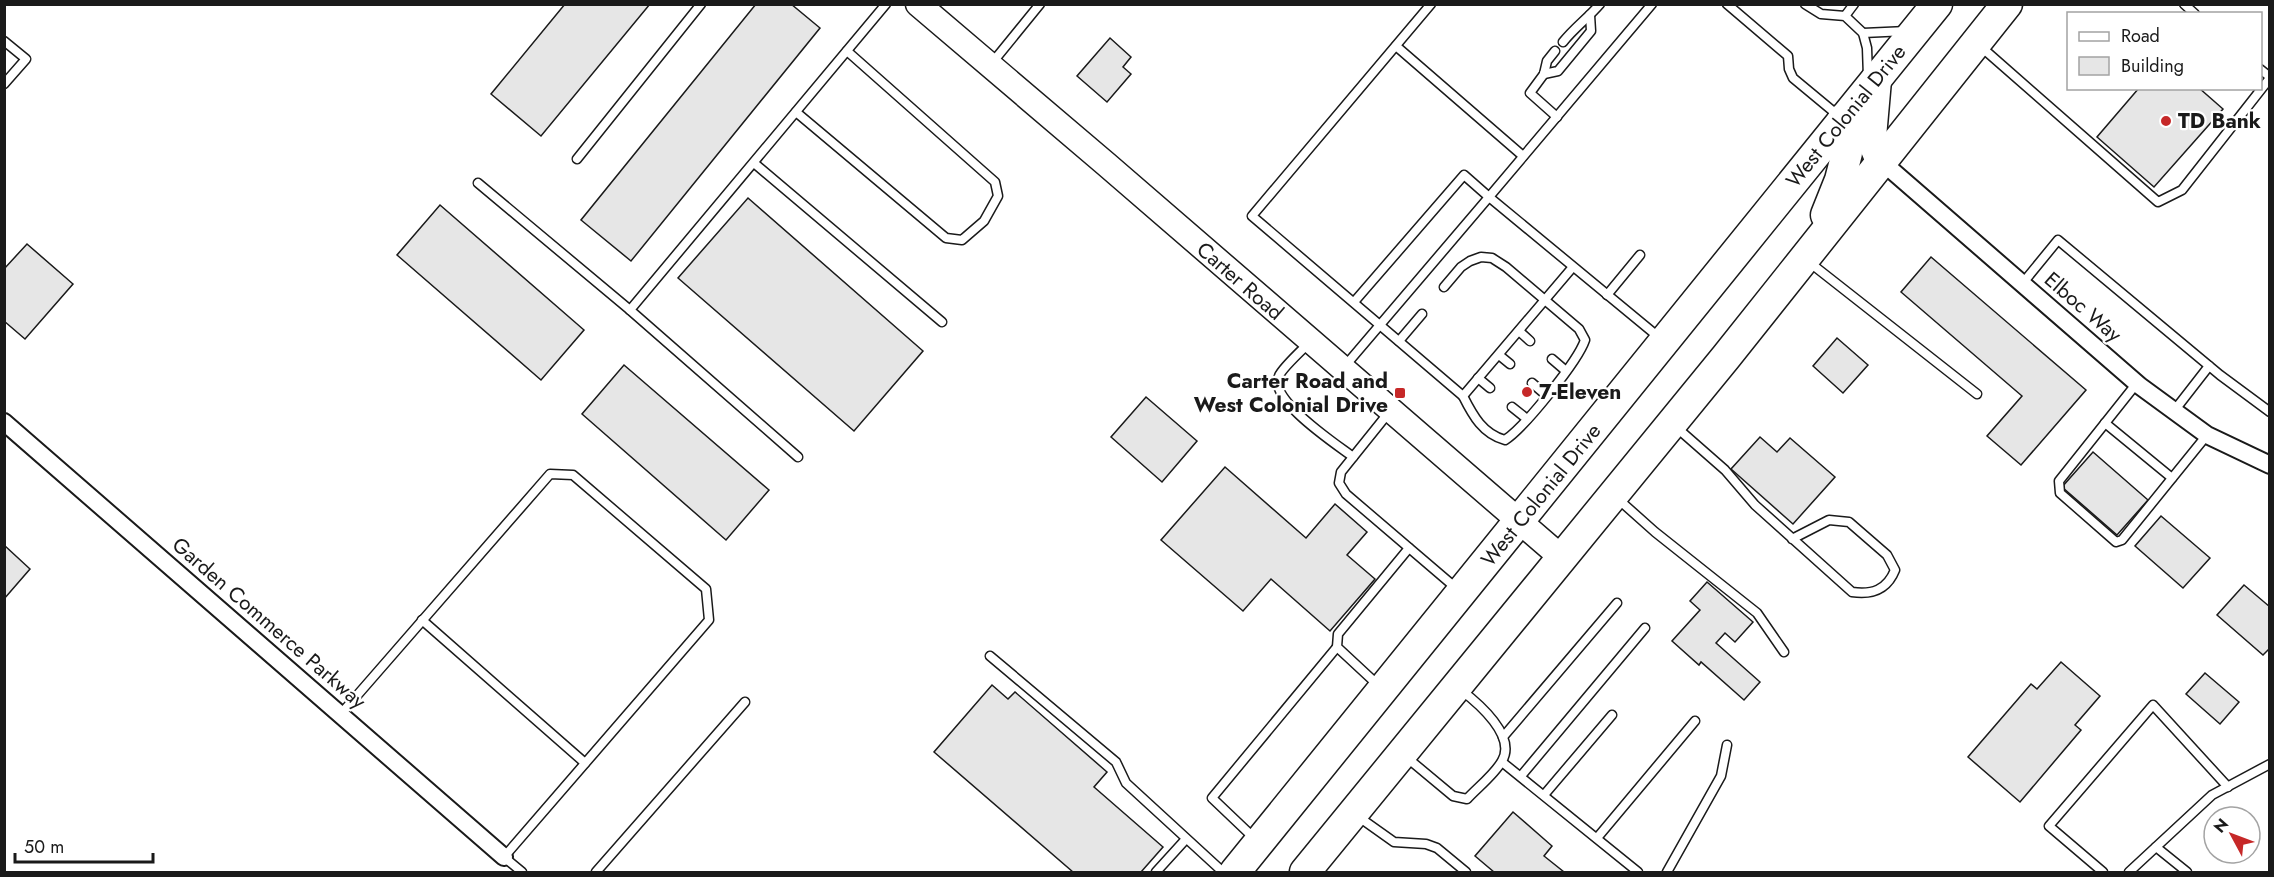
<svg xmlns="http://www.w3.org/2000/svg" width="2274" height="877" font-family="Jost,sans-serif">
<rect width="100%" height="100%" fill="#fff"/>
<g fill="#e6e6e6" stroke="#1a1a1a" stroke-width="1.5">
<path d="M565,4H650L541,136L491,94Z"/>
<path d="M756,4H791L820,28L631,261L581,220Z"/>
<path d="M1110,38L1131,57L1123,67L1131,74L1107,102L1077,76Z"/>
<path d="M2139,88H2199L2223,109L2154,187L2097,137Z"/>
<path d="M748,198L923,351L854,431L678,278Z"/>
<path d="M440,205L584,330L541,380L397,255Z"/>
<path d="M27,244L73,284L25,339L4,321V269Z"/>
<path d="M1931,257L2086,390L2021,465L1987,436L2022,396L1901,292Z"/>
<path d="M1837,338L1868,365L1843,393L1813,366Z"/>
<path d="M624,365L769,490L726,540L582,414Z"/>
<path d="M1146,397L1197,441L1162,482L1111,437Z"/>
<path d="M1760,437L1777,452L1790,438L1835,477L1793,524L1731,469Z"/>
<path d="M2093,452L2148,500L2117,535L2062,487Z"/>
<path d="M1225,467L1306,538L1335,504L1367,532L1347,555L1375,579L1330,631L1271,579L1243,611L1161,540Z"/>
<path d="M2161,516L2210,558L2183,588L2135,546Z"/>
<path d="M4,545L30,569L4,599Z"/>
<path d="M1707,582L1753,622L1735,642L1725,633L1716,643L1760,682L1744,700L1701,662L1699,665L1672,641L1700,610L1690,601Z"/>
<path d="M2244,585L2270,607V648L2263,655L2217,615Z"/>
<path d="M2061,662L2100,696L2075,725L2081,730L2020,802L1968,757L2031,684L2037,689Z"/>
<path d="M2205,673L2239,702L2220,724L2186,694Z"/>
<path d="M992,685L1008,699L1015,692L1107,772L1094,787L1163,847L1141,872H1073L934,752Z"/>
<path d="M1513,812L1552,846L1544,856L1564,872H1494L1475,856Z"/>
</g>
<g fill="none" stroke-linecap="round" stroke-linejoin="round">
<defs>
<g id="lane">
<path d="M1431,4L1252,216L1463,396L1572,268"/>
<path d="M1727,4L1788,56L1789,69L1793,78L1840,117"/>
<path d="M1805,4L1821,14L1845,16L1863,33L1867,48L1868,77"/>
<path d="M2184,4L2195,14"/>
<path d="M1845,16L1854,4"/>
<path d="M1863,33L1907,31"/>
<path d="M4,41L26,59L4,84"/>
<path d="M1563,42C1574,28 1588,18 1600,4"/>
<path d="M1979,45L2158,202L2182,190L2270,78"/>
<path d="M1396,46L1523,156"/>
<path d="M1555,51L1547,61L1544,74L1530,93L1557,117"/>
<path d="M992,63L1040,4"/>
<path d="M2260,69L2270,77"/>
<path d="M1544,74L1558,71L1591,31L1590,15"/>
<path d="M796,112L946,238L962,240L984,221L998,196L995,182L847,51"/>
<path d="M577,159L701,4"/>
<path d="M754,163L942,322"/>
<path d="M478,183L630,310"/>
<path d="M1809,262L1977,394"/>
<path d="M2022,284L2058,240L2220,375L2270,412"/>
<path d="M1444,287L1461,267L1470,261L1481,257L1492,258L1506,267L1579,329L1585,340C1578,361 1524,428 1505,440C1483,434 1473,416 1463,396"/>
<path d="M1607,295L1640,255"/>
<path d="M1354,302L1464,175L1489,197L1652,4"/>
<path d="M1519,331L1530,341"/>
<path d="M1399,341L1422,314"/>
<path d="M1310,342C1303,349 1282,368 1279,376C1267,399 1336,444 1353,457"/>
<path d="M1499,355L1510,364"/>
<path d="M1552,359L1566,371"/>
<path d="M1345,366L1489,197L1661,339"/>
<path d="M1478,378L1490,388"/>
<path d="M1532,383L1546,395"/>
<path d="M2137,383L2059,481L2060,493L2116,542L2122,540L2207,435"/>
<path d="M1512,407L1527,419"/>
<path d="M1390,411L1341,472L1339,483L1346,494L1456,588"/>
<path d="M2174,411L2209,366"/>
<path d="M2105,423L2172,478"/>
<path d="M1676,427L1725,470L1755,505L1852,592C1872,595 1887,590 1895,570L1887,555L1849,522L1829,520L1792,539"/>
<path d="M798,457L630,310L886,4"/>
<path d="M1618,499L1655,532L1757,613L1784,652"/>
<path d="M422,620L585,763"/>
<path d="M990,656L1116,762L1126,783L1223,872"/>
<path d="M1379,686L1337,647L1338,634L1409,548"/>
<path d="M340,715L550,474L573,475L706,589L709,620L504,857L522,872"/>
<path d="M1503,737L1617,603"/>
<path d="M1405,756L1453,796L1467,799C1478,787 1494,775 1502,761C1517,736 1478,703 1461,690"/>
<path d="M1502,762L1638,872"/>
<path d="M1521,776L1645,628"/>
<path d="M1544,795L1612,715"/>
<path d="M1356,815L1394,842L1426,844L1437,848L1466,872"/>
<path d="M1254,838L1212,798L1337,647"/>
<path d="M1597,838L1695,721"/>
<path d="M2156,847L2187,872"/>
<path d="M596,872L745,702"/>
<path d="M1156,872L1186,839"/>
<path d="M1667,872L1721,776L1727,745"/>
<path d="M2103,872L2049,826L2153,705L2228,787"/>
<path d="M2129,872L2212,795L2270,764"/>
</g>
<g id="street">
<path d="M1881,161L2140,386L2207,435L2270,465"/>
<path d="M4,422L504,857"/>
</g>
<path id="secondary" d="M918,4L1106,164L1562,558"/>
<g id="highway">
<path d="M1876,80L1871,137L1881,161"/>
<path d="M1826,215L1840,180L1847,153L1843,119"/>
<path d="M1235,872L1937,4"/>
<path d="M1305,872L1726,357L2007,4"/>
</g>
</defs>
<use href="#lane" stroke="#1a1a1a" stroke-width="11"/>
<use href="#street" stroke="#1a1a1a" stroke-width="20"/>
<use href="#secondary" stroke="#1a1a1a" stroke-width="27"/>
<use href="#highway" stroke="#1a1a1a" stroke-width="33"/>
<use href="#lane" stroke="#fff" stroke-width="8"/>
<use href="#street" stroke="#fff" stroke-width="16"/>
<use href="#secondary" stroke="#fff" stroke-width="24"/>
<use href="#highway" stroke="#fff" stroke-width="30"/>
</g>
<g fill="#c62828" stroke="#fff" stroke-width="2">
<circle cx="2166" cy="121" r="6"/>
<circle cx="1527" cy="392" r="6"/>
<rect x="1394" y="387" width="12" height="12" rx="3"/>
</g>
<g text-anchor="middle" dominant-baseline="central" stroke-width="4.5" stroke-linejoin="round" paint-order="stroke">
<g font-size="21" fill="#1a1a1a" stroke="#fff">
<text transform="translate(1846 116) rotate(-51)">West Colonial Drive</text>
<text transform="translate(1240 281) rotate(41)">Carter Road</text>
<text transform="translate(2083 307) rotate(41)">Elboc Way</text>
<text transform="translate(1541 495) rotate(-51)">West Colonial Drive</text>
<text transform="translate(269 623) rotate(41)">Garden Commerce Parkway</text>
</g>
<g font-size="21" font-weight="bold" fill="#1a1a1a" stroke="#fff" text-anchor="start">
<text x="2178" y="121">TD Bank</text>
<text x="1388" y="381" text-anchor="end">Carter Road and<tspan x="1388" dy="24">West Colonial Drive</tspan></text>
<text x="1539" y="392">7-Eleven</text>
</g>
</g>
<rect width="2274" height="877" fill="none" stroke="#1a1a1a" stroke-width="12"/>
<rect x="2067" y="12" width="195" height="78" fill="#ffffff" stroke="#a3a3a3" stroke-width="1.5"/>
<rect x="2079" y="32" width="30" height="9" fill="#ffffff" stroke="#a3a3a3" stroke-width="1.5"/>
<text x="2121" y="42" font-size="18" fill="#1a1a1a">Road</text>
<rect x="2079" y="57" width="30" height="18" fill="#e6e6e6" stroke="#a3a3a3" stroke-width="1.5"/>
<text x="2121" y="72" font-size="18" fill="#1a1a1a">Building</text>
<g transform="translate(2232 835) rotate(311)"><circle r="28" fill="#ffffff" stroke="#a3a3a3" stroke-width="1.5"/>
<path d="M0-4.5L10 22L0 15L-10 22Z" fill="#c62828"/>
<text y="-9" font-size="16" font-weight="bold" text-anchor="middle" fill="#1a1a1a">N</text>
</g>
<path d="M15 853v9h138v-9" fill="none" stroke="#1a1a1a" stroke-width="3"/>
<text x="24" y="853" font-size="18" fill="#1a1a1a" stroke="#ffffff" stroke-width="4.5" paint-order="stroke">50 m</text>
</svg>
